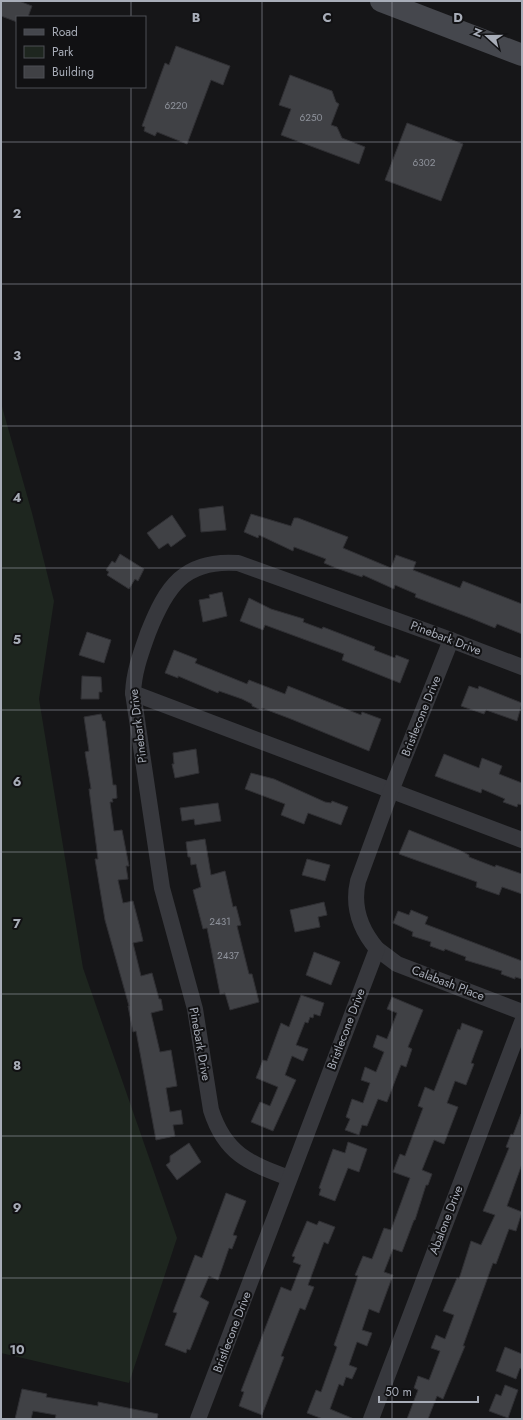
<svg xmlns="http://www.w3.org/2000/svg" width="523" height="1420" font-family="Jost,sans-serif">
<rect width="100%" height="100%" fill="#161618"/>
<path fill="#1e261f" d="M1,403L32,513L54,601L39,699L83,968L177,1238L129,1383L1,1353Z"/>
<g fill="#404145" stroke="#303034">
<path d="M1,1H19L32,6L28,17H17V22L1,16Z"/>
<path d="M176,46L230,66L223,85L211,80L187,144L157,132L155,136L144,131L145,127L142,126L165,63L169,65Z"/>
<path d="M290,75L332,91L336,102L339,104L331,125L337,127L342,138L365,147L359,164L281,135L291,109L279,105Z"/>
<path d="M407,123L463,144L441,201L385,180Z"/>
<path d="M223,506L226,530L201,532L199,509Z"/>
<path d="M251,514L291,526L294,518H298L348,537L343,548L391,568L396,555L416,562L413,570L460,588L463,581L522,604V634L497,624L495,628L473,619L415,597L416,594L395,585L394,589L363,575L362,577L336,568L324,563L326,559L294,547L293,551L259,535L258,538L244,532Z"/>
<path d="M172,515L186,536L171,547L168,543L159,549L147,533Z"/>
<path d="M120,554L144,569L138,581L135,579L129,589L107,575L109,572L106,570L112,561L115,563Z"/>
<path d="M222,592L227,616L203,622L199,600L210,598L209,595Z"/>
<path d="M249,598L271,609L304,619L303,622L322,629L323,627L375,647L374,650L395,658L396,655L409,660L400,683L342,660L344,654L265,625L263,630L240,621Z"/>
<path d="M87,632L111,640L104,663L79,655Z"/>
<path d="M174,650L197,659L195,663L247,684L249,680L285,694L288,686L361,715L362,712L381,719L369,751L291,719L262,708L261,710L252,706V704L242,699L219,691L218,693L178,676V678L165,673Z"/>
<path d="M82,676L101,677L102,692H99V699H81Z"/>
<path d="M469,686L478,689L479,686L522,703L517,721L486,710L484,714L461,706Z"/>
<path d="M101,714L103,721H105L113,785H116L117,798L112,799L113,802H110L114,831L122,830L129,866H126L128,879L118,880L123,903L133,901L140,928L143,941L133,943L141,976L152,973L159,999H161L163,1010L151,1013L160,1052L171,1050L177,1086L166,1088L170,1112L181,1110L183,1124L173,1125L175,1136L156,1140L136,1031L133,1032L128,1006H129L105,920L95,859H98L89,789H91L85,752L89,751L84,717Z"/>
<path d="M196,749L199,773L175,778L172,764H174L173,753Z"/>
<path d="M444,754L479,768L482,758L502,766L499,774L522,783V805L518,804L517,807L503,802L505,799L482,789L481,793L435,776Z"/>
<path d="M251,773L274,779L325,802L331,803L332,801L348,807L341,825L308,813L304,824L281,815L285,804L245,789Z"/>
<path d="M218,803L221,821L195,825L194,819L182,821L180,808Z"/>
<path d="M409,830L459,850L469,855V857L495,867L496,865L522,874V894L502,887L499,895L476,887L477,882L399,854Z"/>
<path d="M205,839L211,875L225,871L233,907L236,906L241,925L237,926L249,974H252L259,1002L230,1010L225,993L220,994L207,928L203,929L193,890L201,887L196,864L191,865L190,857H188L186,842Z"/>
<path d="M307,859L330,865L325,881L302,875Z"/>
<path d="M324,902L327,915L318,917L320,927L295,932L290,910Z"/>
<path d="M411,910L428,917L425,924L522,961V979L515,977V979L501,974L502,971L465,960L466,957L445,949L444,951L430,946L431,942L412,936L413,932L393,923L398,911L409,915Z"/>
<path d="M314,952L340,962L331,985L306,975Z"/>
<path d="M301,995L324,1003L320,1016L314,1014L313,1018L310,1017L308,1023L305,1022L296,1045L308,1049L303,1061L292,1056L285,1075L296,1080L273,1131L251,1122L260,1102L270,1106L278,1087L256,1078L263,1060L267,1061L281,1023L289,1027Z"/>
<path d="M392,997L423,1010L408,1047L412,1049L406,1067L401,1065L387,1102L378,1099L367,1126L362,1125L359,1135L345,1130L350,1119L346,1117L352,1099L363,1103L370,1083L361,1080L365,1067L376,1072L384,1052L373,1047L377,1035L387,1039L397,1013L387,1009Z"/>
<path d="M462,1023L483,1031L471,1063L474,1064L466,1085L455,1081L447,1103L458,1107L444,1144L434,1140L422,1170L432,1174L428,1185H426L415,1220H414L402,1252L393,1249L384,1272L393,1275L379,1313L369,1309L362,1330L372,1333L367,1346L357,1342L349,1365L357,1368L352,1379L346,1377L343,1386L339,1384L330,1409L354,1419H323L307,1413L316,1390L321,1392L337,1347L334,1345L358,1276L355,1275L363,1256L372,1259L384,1228L391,1230L410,1178L393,1172L400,1154L405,1156L423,1108L418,1106L425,1087L434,1091L458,1029L460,1030Z"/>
<path d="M521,1114L522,1164L507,1206L522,1212L516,1231L509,1229L496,1264L493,1263L463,1346H465L443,1399L437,1396L428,1419H407L418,1390L414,1388L418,1376L429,1380L440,1351L431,1348L436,1335L445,1339L454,1315L443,1311L457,1278L459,1279L471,1241L481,1245L495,1215L483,1211L509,1148L506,1147L511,1134L513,1135Z"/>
<path d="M348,1142L367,1149L359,1172L348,1168L335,1201L319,1195L321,1189L319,1188L333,1149L345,1153Z"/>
<path d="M189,1143L201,1162L177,1180L166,1165L170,1162V1156Z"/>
<path d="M226,1193L246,1201L233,1235L237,1236L232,1249L229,1248L218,1280L209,1276L200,1297L209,1302L190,1350L187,1349L186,1353L165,1345L177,1313L173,1312L195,1255L202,1258Z"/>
<path d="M307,1221L317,1225L319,1221L335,1227L328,1244L324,1242L308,1285L314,1287L305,1310L300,1308L281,1356L284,1357L262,1415L239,1406L244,1392L241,1391L281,1287L291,1291L301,1265L293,1262L295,1257L292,1256Z"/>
<path d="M505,1347L522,1354V1369L520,1368L516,1379L496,1371Z"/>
<path d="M505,1385L518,1390L508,1418L489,1411L496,1394L501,1396Z"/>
<path d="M22,1389L47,1394L46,1397L98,1406V1402L158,1414L157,1419H55L56,1415L33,1411L31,1419H15Z"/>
</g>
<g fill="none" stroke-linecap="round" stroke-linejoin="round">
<g stroke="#37383d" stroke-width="16">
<path d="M133,693L522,840"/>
<path d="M377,949L397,964L522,1012"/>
<path d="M289,1178C249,1163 225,1154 211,1110L195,1009L162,888L133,693C134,671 141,653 148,633C166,587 184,559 238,563L451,640L522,667"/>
<path d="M198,1419L377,949C360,929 352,907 358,881L391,791L451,640"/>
<path d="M371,1419L522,1022"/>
</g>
<path stroke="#45474d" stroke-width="22" d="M381,1L522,55"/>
</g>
<path fill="none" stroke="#a8adb8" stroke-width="1" stroke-opacity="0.55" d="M131,1V17M262,1V1419M392,1V1419M131,87V1419M1,142H522M1,284H522M1,426H522M1,568H522M1,710H522M1,852H522M1,994H522M1,1136H522M1,1278H522"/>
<g text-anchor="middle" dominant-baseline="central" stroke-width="4" stroke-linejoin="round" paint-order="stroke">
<g font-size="10" fill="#8e929b">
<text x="176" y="105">6220</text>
<text x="311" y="117">6250</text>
<text x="424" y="162">6302</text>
<text x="220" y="921">2431</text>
<text x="228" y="955">2437</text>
</g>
<g font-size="12" fill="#a8adb8" stroke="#111113">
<text transform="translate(446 638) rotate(21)">Pinebark Drive</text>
<text transform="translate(421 716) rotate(-68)">Bristlecone Drive</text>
<text transform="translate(138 726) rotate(-97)">Pinebark Drive</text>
<text transform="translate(448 983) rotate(21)">Calabash Place</text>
<text transform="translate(346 1029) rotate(-69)">Bristlecone Drive</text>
<text transform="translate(200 1044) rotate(80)">Pinebark Drive</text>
<text transform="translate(446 1220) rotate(-69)">Abalone Drive</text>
<text transform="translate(232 1332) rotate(-69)">Bristlecone Drive</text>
</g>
</g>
<g font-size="13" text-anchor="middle" font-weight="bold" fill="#a8adb8" stroke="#111113" stroke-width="4" stroke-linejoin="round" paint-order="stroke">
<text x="196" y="22">B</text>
<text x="327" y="22">C</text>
<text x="458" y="22">D</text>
<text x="17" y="218">2</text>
<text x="17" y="360">3</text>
<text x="17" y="502">4</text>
<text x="17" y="644">5</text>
<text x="17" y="786">6</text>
<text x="17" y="928">7</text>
<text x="17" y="1070">8</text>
<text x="17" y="1212">9</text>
<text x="17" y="1354">10</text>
</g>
<rect width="523" height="1420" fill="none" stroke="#a8adb8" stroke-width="4"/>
<rect x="16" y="16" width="130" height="72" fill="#111113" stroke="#4d4f55"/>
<rect x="24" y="29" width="20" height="6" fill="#45474d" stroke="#4d4f55"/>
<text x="52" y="36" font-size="12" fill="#a8adb8">Road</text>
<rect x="24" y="46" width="20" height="12" fill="#1e261f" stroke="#4d4f55"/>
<text x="52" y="56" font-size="12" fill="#a8adb8">Park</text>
<rect x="24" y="66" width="20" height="12" fill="#404145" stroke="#4d4f55"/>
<text x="52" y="76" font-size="12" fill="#a8adb8">Building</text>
<g transform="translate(487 36) rotate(291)" stroke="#111113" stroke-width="3" paint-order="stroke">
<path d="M0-3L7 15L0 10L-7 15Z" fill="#a8adb8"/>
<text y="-6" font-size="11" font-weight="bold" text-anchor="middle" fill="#a8adb8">N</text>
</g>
<path d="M379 1396v6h99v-6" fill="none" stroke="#a8adb8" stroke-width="2"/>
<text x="385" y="1396" font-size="12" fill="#a8adb8" stroke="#111113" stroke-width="3" paint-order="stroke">50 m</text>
</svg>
